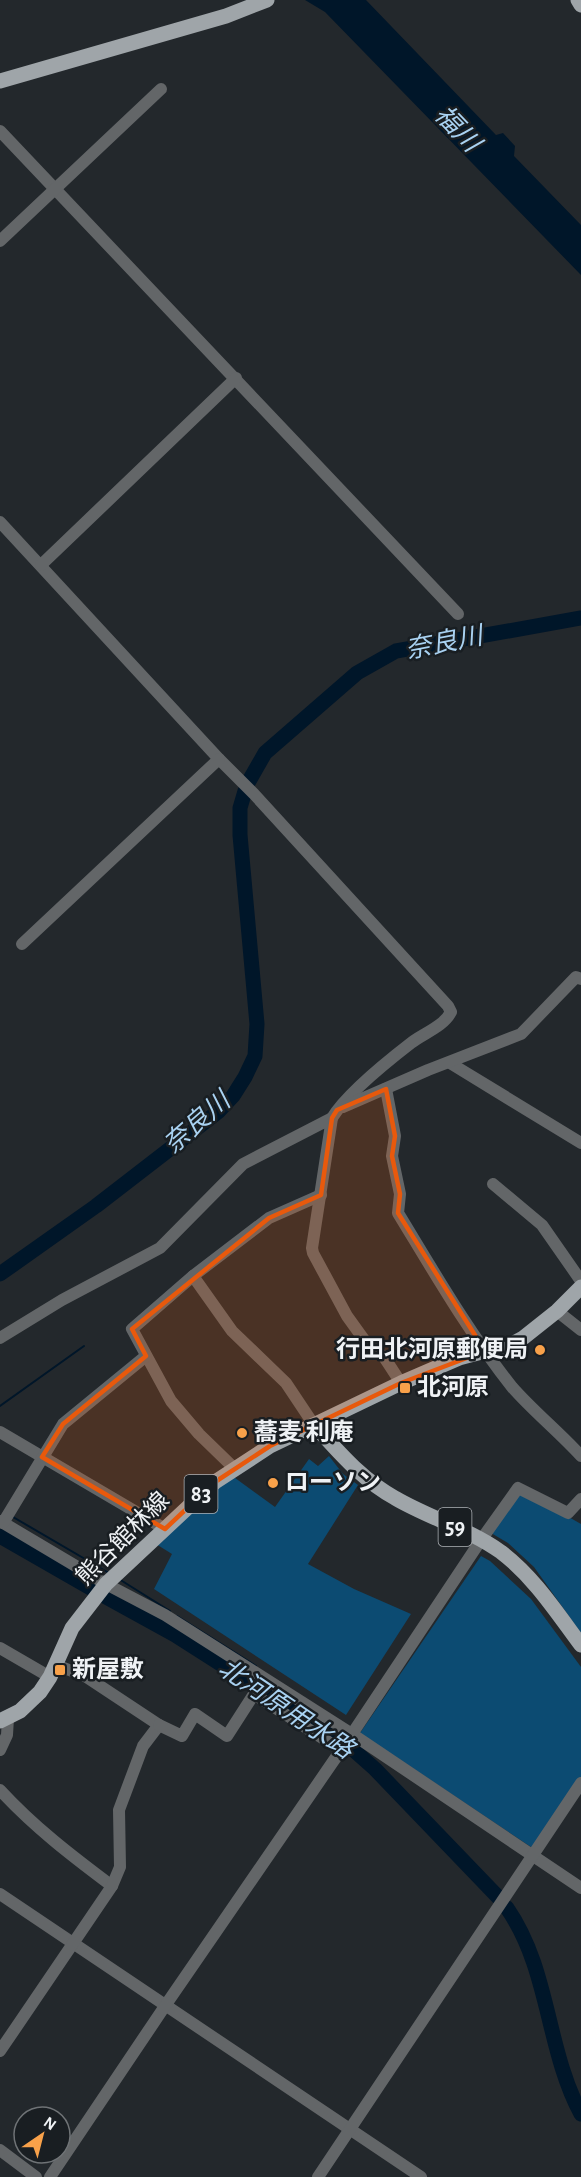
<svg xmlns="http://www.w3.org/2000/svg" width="581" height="2177" font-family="'Alegreya Sans','Noto Sans JP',sans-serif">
<rect width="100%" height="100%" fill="#23282c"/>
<g fill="#0c4b72">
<path d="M329,1456L343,1474L358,1485L308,1564L354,1589L411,1614L346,1715L154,1589L172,1554L156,1544L231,1475L275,1507L309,1459L318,1466Z"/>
<path d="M518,1488L581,1524V1633L534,1567L508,1543L486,1530Z"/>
<path d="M481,1556L490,1561L531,1599L581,1667V1778L534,1849L360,1733Z"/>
</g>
<path fill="#001629" d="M305,0H366L496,135L503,133L515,146L514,156L581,225V275L325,12Z"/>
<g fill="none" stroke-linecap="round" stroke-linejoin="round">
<g stroke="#001629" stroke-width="2">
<path d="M0,1406L84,1346"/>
<path d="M13,1517L109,1573"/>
<path d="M119,1579L170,1611"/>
<path d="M177,1616L256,1666"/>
</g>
<g stroke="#001629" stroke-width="15">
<path d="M249,781L265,753L357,673L396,651L581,618"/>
<path d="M0,1274L96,1206L219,1111L233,1096L245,1077L255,1056L257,1024L240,835V808L245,791"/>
<path d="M0,1536L94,1590"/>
<path d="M106,1597L175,1635L349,1746L375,1769L498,1897"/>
<path d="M507,1908C550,1970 546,2049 581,2114"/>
</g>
<g stroke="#636668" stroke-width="12">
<path d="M0,131L458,614"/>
<path d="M0,241L161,89"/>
<path d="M0,522L219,759L254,794L448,1006L451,1012C443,1027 424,1033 411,1043C389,1060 346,1095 332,1118"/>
<path d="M41,565L236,378"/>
<path d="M22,944L219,759"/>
<path d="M450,1063L581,1143"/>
<path d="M386,1089L395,1136L392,1156L400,1194L398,1213C434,1272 469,1333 512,1387C533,1411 559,1432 581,1456"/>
<path d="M343,1107L428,1070L521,1034L576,977L581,979"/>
<path d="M493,1184L542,1225L581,1281"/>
<path d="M193,1276L132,1329L171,1401L199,1434L234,1468"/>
<path d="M557,1311L581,1330"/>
<path d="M0,1338L62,1300L160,1248L243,1164L332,1118L312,1248L313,1253L347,1316L365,1341L384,1357L401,1383"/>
<path d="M314,1425L286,1383L232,1331L193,1276L269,1218L321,1195"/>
<path d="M0,1432L165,1529"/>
<path d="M0,1521L106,1584L165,1615L352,1734L581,1888"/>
<path d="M3,1523L63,1424L146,1356"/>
<path d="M0,1648L50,1677"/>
<path d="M352,1734L481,1540L518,1488L568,1513L581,1499"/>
<path d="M0,1750L7,1735L8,1718"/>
<path d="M0,1790C34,1827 72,1856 112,1886"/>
<path d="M0,1894L421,2177"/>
<path d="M0,2051L112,1886L120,1867L119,1810L143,1746L159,1725L85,1676L56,1665"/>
<path d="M0,2150L36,2177"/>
<path d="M50,2177L165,2006L341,1750L254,1694L227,1736L195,1714L182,1736L159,1725"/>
<path d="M318,2177L581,1783"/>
</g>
<g stroke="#9fa5a9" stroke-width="15">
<path d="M578,0L581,5"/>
<path d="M0,81L226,16L267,0"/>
<path d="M314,1425C339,1452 362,1480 395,1498C429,1518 469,1529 501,1552C534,1577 557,1613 581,1645"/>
<path d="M0,1721L20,1711L40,1692L50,1677L72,1628L106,1584L215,1482L270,1446L401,1383L459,1358L512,1344L523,1338L557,1311L581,1287"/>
</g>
</g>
<path fill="#e8590c" fill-opacity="0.2" stroke="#e8590c" stroke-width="4.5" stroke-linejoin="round" d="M386,1089L395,1136L392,1156L400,1194L398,1213L485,1351L401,1383L270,1446L215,1482L165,1529L42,1457L63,1424L146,1356L132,1329L269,1218L321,1195L332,1118L337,1110Z"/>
<g fill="#f8a14a" stroke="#191e22" stroke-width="2">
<circle cx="540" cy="1350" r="6"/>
<rect x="399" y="1382" width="12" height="12" rx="3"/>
<circle cx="242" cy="1433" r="6"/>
<circle cx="273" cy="1483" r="6"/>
<rect x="54" y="1664" width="12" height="12" rx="3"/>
</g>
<g text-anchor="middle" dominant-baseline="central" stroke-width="5" stroke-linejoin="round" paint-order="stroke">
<g fill="#191e22" stroke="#afb2b6" stroke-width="1.5">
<rect x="184.5" y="1475" width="33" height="38" rx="4.5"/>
<rect x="438.5" y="1508" width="33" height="38" rx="4.5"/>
</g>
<g font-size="22" font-weight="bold" fill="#eff2f5">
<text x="201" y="1494">83</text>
<text x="455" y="1527">59</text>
</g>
<g font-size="24" font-weight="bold" fill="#eff2f5" stroke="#191e22" text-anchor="start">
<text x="528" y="1350" text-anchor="end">行田北河原郵便局</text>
<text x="417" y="1388">北河原</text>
<text x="254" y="1433">蕎麦 利庵</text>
<text x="285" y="1483">ローソン</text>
<text x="72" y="1670">新屋敷</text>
</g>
<g font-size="24" fill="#eff2f5" stroke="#191e22">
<text transform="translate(123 1539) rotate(-45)">熊谷館林線</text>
</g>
<g font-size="26" font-style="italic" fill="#a9d2f2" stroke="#191e22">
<text transform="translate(457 129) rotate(46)">福川</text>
<text transform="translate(444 643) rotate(-11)">奈良川</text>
<text transform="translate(197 1123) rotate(-41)">奈良川</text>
<text transform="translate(286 1709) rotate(34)">北河原用水路</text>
</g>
</g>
<g transform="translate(42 2135) rotate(35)"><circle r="28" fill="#191e22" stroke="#6f7376" stroke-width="1.5"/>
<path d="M0-4.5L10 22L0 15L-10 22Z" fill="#f8a14a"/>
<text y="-9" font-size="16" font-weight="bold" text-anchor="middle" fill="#eff2f5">N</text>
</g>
</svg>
